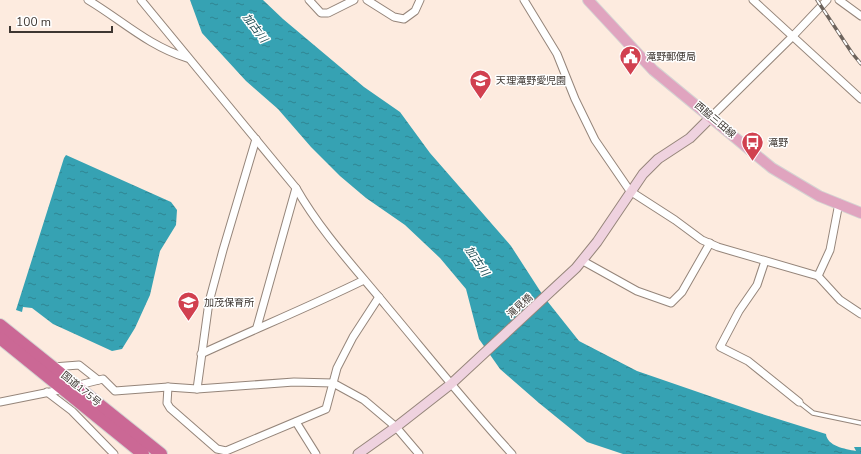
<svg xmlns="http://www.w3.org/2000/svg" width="861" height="454" font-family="'Nunito Sans','Noto Sans JP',sans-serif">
<defs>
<pattern id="water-ripples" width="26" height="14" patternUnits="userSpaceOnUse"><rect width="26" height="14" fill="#36a2b3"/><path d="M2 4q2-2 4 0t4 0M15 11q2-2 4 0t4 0" fill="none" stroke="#2f8592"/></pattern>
</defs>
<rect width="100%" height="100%" fill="#fdebdf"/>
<g fill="url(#water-ripples)">
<path d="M190,0H263L283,19L364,87L400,112L430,153L511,246L544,297L579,341L637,371L756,412L826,434C827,446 845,449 856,451L854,447H861V454H623L587,442L539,403L500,369L479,339L466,289L440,258L405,225L366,198L340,176L311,147L278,109L246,81L202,33Z"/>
<path d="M66,155L171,202L177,210L176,225L160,251L150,295L135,328L122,349L112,351L53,324L32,308L23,307L22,312L16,310L64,158Z"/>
</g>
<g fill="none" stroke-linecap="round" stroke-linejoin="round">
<defs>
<path id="lane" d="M799,402L813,413L861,423"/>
<g id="street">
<path d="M88,0C123,21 147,45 187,58"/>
<path d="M141,0L296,188C321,232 356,269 388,308C429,357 469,407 512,454"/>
<path d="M309,0L321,13H328L354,0"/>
<path d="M367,0L394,17L404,19L415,11L420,0"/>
<path d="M524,0L557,54L575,99L595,140L630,191L675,220L702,240L718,247L818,276L840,300L861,314"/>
<path d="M753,0L861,99"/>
<path d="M839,0L861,16"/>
<path d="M711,117L792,37L827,0"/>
<path d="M583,261L637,291L671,303L682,292L710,243"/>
<path d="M765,261L757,285L739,311L720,347L748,361L799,402"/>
<path d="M818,276L830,250L839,203"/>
<path d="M257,327L296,188"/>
<path d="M201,354C255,329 311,306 364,280"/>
<path d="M53,367L79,365L98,380"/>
<path d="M75,386L103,379L115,391L168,387L197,389L294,382L333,383L364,400L396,427L419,454"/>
<path d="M168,387L167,403L170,408L217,449L226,451L326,409L337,368L353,337L379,297"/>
<path d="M197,389L209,302L223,250L256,139"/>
<path d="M47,392L72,411L114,454"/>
<path d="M0,402L65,389"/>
<path d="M296,422L316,454"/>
</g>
<path id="secondary" d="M358,454L396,427L451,384L576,268L597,242L643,174L658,159L690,138L711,117"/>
<path id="primary" d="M588,0L653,70L772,168L819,196L861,213"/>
<g id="highway">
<path d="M0,325L161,454"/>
<path d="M0,338L143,454"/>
</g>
</defs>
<use href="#lane" stroke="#95857a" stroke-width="5.5"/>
<use href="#street" stroke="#95857a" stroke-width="9"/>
<use href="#secondary" stroke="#95857a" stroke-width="11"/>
<use href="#primary" stroke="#d4d3d2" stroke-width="12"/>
<use href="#highway" stroke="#d4d3d2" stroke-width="14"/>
<use href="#lane" stroke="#fff" stroke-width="3.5"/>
<use href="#street" stroke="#fff" stroke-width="7"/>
<use href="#secondary" stroke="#efd2df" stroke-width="9"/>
<use href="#primary" stroke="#e0a4bf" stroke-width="10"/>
<use href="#highway" stroke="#cb6895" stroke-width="12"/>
<defs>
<path id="rail" d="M817,0L852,53L861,64"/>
</defs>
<use href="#rail" stroke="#6e645d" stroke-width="3.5"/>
<use href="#rail" stroke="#fff" stroke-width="2" stroke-dasharray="6" stroke-linecap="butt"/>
</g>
<defs>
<symbol id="civic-pin" viewBox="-11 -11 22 30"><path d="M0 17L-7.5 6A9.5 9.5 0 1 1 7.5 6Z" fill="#d1404f" stroke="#fff"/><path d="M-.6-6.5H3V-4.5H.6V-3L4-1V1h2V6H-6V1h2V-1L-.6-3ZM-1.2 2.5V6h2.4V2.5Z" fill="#fff"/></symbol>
<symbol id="school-pin" viewBox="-11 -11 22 30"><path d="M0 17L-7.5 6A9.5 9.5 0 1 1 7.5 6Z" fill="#d1404f" stroke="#fff"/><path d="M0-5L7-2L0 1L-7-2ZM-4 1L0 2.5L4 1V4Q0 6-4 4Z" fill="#fff"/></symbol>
<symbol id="bus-pin" viewBox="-11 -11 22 30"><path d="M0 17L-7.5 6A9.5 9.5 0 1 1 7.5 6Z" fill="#d1404f" stroke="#fff"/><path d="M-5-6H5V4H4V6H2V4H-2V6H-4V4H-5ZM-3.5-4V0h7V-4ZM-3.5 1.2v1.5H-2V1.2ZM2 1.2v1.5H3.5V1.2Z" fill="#fff"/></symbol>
</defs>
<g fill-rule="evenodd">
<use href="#civic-pin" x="618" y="44" width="25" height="34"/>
<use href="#school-pin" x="468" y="68" width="25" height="34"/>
<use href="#bus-pin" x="740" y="130" width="25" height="34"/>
<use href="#school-pin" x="176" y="290" width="25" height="34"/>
</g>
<g text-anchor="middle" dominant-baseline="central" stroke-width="3" stroke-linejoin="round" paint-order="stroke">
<g font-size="10" fill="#3d3631" stroke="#fff" text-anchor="start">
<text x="646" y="57">滝野郵便局</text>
<text x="496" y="81">天理滝野愛児園</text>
<text x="768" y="143">滝野</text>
<text x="204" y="303">加茂保育所</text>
</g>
<g font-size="10" fill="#3d3631" stroke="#fff">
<text transform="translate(715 120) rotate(40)">西脇三田線</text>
<text transform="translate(520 306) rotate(-42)">滝見橋</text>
<text transform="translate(81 389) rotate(39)">国道175号</text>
</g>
<g font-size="11" font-style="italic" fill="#204e55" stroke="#fff">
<text transform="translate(255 28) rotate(53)">加古川</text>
<text transform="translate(477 261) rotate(56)">加古川</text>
</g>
</g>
<path d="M10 26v6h102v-6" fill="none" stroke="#3d3631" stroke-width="2"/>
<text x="16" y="26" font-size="12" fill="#3d3631" stroke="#ffffff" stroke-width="3" paint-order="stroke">100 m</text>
</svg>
